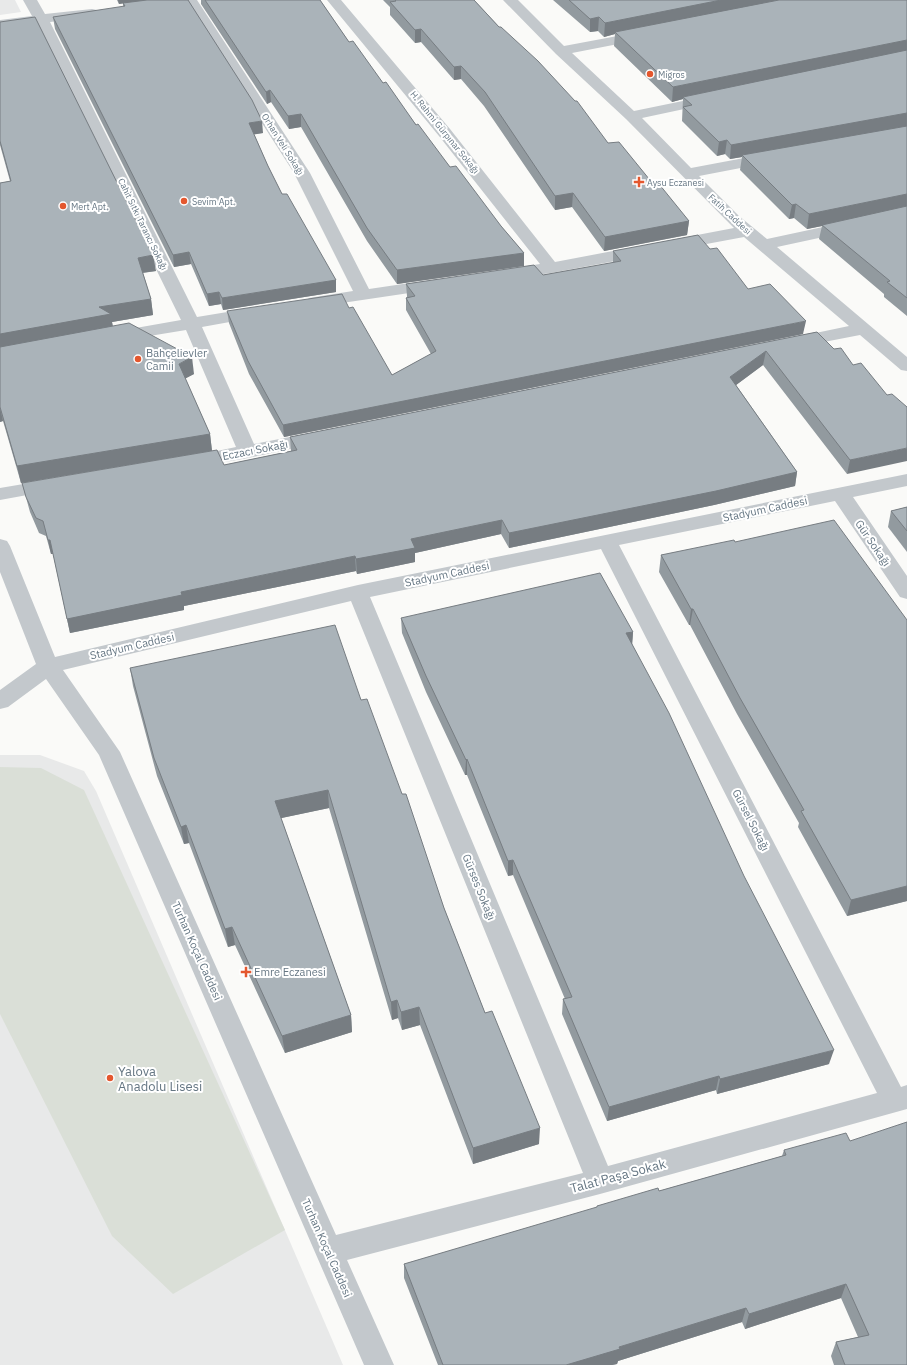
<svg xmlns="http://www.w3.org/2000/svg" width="907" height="1365" font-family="'IBM Plex Sans',sans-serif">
<rect width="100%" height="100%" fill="#fafaf8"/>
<g fill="#e8e9e9">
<path d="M0,0H15L21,12L0,15Z"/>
<path d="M0,755H40L84,771L96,791L343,1365H0Z"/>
</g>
<path fill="#dadfd7" d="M0,767L41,768L84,790L285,1230L173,1294L112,1236L0,1014Z"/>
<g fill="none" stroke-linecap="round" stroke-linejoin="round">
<g fill="#c3c8cc" fill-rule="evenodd">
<path d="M23,0H37L45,14L92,9L97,10L99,13L97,16L92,17L50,22L197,317L257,307L263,308L266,312L263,316L257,317L202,327L254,444L320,431L327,433L330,437L327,441L248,458L191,468L184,466L181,462L184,458L236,447L186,330L113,342L107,341L104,337L107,333L113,332L181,320L36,24L0,28V20L32,16Z"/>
<path d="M183,0H197L310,173L369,289L437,279L443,280L446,284L443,288L315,307L309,306L306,302L309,298L353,291L294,173Z"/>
<path d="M327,0H341L450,129L555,262L734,228L626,119L556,54L503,0H518L564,46L644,31L649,32L651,35L649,38L572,53L634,111L712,95L717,96L719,99L717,102L642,118L691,168L771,153L777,155L779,158L777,161L699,176L739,216L767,239L907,209V219L777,247L907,357V371L901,370L860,335L793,348L787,347L784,343L787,339L849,326L744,237L551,273L508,279L502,278L499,274L502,270L540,264L439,136Z"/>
<path d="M907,474V486L853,497L907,576V599L900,597L835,501L619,545L901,1087L907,1085V1109L600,1194L347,1260L394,1365H364L99,755L46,679L8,707L0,709V690L36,664L0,572V539L7,541L10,546L55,657L358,585ZM601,549L877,1093L608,1166L370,597ZM351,601L583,1173L336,1235L120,752L63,670Z"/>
<path d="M53,479L60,481L63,485L60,489L0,500V488Z"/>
</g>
</g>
<g fill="#929a9f">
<path d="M117,0H188L263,133L254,134L268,166L282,194L336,280V292L223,310L221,304L209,306L191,264L174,267L55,29L53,17L123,7V3L119,4Z"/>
<path d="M201,0H320L349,42L383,83L450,167L524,253V266L397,284L367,241L301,127L289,129L271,102L267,104L201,4Z"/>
<path d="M383,0H474L608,143L654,185L689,221L687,235L604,251L572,207L555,210L484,106L461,79L454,80L421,42L415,43L390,15V7Z"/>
<path d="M553,0H907V316L884,297V294L819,239L822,226L807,229L794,218L789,219L740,170L742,157L730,159L725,154L717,156L682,121L683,99L672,102L614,46L615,34L604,37L598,31L590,32Z"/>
<path d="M0,22L156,271L143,273L151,299L153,315L112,322L113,326L194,374L185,378L210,434L212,451L21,483L3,421L0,422V183L10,181L0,145Z"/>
<path d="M710,249L748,289L803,334L284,437L249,374L229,323L227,311L349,308L392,375L431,354L406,310V298L407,297V296L406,284L543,275L613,263V251Z"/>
<path d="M817,332L834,349L853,365L887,395L847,474L763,365L736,385L797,472L795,486L714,505L509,548L501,534L415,553V562L357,574L356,571L184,606V610L70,633L53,554H51L46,536L39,533L30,512L22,483L224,465L291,451L290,437Z"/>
<path d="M907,507V552L888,527L891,511Z"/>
<path d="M735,542L907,620V901L847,916L798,827L799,823L737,714L690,625H689L659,572L661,555Z"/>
<path d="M401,618L633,632L632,644L829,1064L717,1094L716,1090L607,1121L562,1014L563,999H565L513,875L508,876L467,775H465L426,692L402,633Z"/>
<path d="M130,668L361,700L444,908L485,1013L539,1144L473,1164L420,1025L402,1030L398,1018L392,1020L329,808L281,818L351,1015L352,1032L285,1053L235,945L228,947L189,843L184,844L157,776L133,686Z"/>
<path d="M784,1150L907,1365H834L831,1356L836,1342L858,1337L841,1298L745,1329L742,1322L618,1361L617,1364L612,1365H438L404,1278V1264L597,1208V1206L659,1191L782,1156Z"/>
</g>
<g fill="#777d82">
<path d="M118,0H150L119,4Z"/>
<path d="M721,0H789L615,32V34L604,37L605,23Z"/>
<path d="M599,17L598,31L590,32V19Z"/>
<path d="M421,29V42L415,43V30Z"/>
<path d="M907,40V53L683,97V99L672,102L673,87Z"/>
<path d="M461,66V79L454,80V67Z"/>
<path d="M270,90L271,102L267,104L266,92Z"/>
<path d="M907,113V127L742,155V157L730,159L731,145Z"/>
<path d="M301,114V127L289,129L288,116Z"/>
<path d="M262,121L263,133L250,135L249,123Z"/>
<path d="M727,140L725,154L717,156L719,142Z"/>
<path d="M573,193L572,207L555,210V196Z"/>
<path d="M907,194V208L822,225V226L807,229L809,214Z"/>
<path d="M796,204L794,218L789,219L792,205Z"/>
<path d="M689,221L687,235L604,251L605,237Z"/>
<path d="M189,252L191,264L174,267L173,255Z"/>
<path d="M524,253V266L397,284V270Z"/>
<path d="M153,255L156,271L140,273L138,258Z"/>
<path d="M336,280V292L223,310L222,298Z"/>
<path d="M219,292L221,304L209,306L207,294Z"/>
<path d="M151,299L153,315L112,322L113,330L0,350V334L99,307Z"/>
<path d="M806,321L803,334L284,437L283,425Z"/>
<path d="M766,351L763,365L728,391L730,377Z"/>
<path d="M192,357L194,374L181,381L179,364Z"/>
<path d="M0,408L3,421L0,422Z"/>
<path d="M210,434L212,451L21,483L17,466Z"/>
<path d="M907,448V461L847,474L850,460Z"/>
<path d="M797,472L795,486L714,505L509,548V533Z"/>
<path d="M502,520L501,534L415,553V562L357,574L356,559L411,539Z"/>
<path d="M48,540H50L53,554H51Z"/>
<path d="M355,556L356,571L184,606V610L70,633L67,619L181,592Z"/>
<path d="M691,609H693L690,625H689Z"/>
<path d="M633,632L632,647L626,633Z"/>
<path d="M467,759V775H465L466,760Z"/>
<path d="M328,790L329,808L277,819L275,801Z"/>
<path d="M186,825L189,843L184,844L181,827Z"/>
<path d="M513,860V875L508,876V861Z"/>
<path d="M907,886V901L847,916L851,900Z"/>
<path d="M232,927L235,945L228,947L225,929Z"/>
<path d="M397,1000L398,1018L392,1020L391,1002Z"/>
<path d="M419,1007L420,1025L402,1030L401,1012Z"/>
<path d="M351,1015L352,1032L285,1053L282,1036Z"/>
<path d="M834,1050L829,1064L717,1094L720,1079Z"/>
<path d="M719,1076L716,1090L607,1121L609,1107Z"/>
<path d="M540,1128L539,1144L473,1164V1148Z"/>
<path d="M846,1284L841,1298L745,1329L749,1314Z"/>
<path d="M746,1308L742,1322L618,1361L617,1364L612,1365H566L619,1347Z"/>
</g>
<g fill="#aab3b9" stroke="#777d82">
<path d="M147,0H188L252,100L262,121L249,123L268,166L282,194H287L336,280L222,298L219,292L207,294L189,252L173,255L53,17L125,6L123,3Z"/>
<path d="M205,0H320L349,42L353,41L383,83L386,82L416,125L418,124L450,167L456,166L501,226L524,253L397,270L367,228L301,114L288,116L270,90L266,92Z"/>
<path d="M395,0H474L499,27H501L538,61L575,101H577L608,143L619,142L654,185L659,184L689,221L605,237L573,193L555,196L485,92L461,66L454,67L421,29L415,30L390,2L396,1Z"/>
<path d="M569,0H721L605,23L599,17L590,19Z"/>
<path d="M779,0H907V40L673,87L615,32Z"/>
<path d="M35,17L153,255L138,258L151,299L99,307L111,314L0,334V183L11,181L0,141V22Z"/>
<path d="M907,50V113L731,145L727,140L719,142L683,107L692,105L683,97Z"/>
<path d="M907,126V194L809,214L796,204L792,205L742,155Z"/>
<path d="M907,206V298L887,282L890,281L822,225Z"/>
<path d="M698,235L710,249L717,248L748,289L770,284L806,321L283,425L248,361L227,311L342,294L349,308L353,307L392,375L436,351L406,298L415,296L406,284L534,265L543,275L621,261L613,251Z"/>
<path d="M129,323L192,357L179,364L210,434L17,466L0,407V347Z"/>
<path d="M817,332L834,349L841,348L853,365L861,363L887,395L892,394L907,407V448L850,460L766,351L730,377L797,472L716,491L509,533L502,520L411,539L415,548L356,559L355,556L181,592L182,595L67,619L50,540H48L43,521L36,518L26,497L22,483L217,450L224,465L297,450L290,437Z"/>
<path d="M907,507V531L891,511Z"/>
<path d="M834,520L907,620V886L851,900L801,811L804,810L740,698L693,609H691L661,555L734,540L735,542Z"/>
<path d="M600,573L633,632L626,633L669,713L744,876L834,1050L720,1079L719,1076L609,1107L563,999L572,997L513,860L508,861L467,759L466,760L426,676L401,618Z"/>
<path d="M335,625L361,700L367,699L402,794H406L444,908L485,1013L492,1011L540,1128L473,1148L419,1007L401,1012L397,1000L391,1002L328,790L275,801L351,1015L282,1036L232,927L225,929L186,825L181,827L154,758L130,668Z"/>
<path d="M907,1122V1365H845L836,1342L869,1335L846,1284L749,1314L746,1308L619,1347L620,1349L566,1365H443L404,1264L597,1207V1206L658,1188L659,1191L786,1155L784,1150L846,1133L850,1141Z"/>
</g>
<g fill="#e4572e" stroke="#fff" stroke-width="1.5">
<circle cx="650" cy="74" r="4"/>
<path d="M637 176h4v4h4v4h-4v4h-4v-4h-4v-4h4z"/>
<circle cx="184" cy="201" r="4"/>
<circle cx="63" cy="206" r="4"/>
<circle cx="138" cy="359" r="4"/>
<path d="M244 966h4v4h4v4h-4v4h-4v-4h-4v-4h4z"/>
<circle cx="110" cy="1078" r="4"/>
</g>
<g text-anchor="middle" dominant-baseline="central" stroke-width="4" stroke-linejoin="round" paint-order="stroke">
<g font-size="9" fill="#657683" stroke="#fff" text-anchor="start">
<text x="658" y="74">Migros</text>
<text x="647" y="182">Aysu Eczanesi</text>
<text x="192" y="201">Sevim Apt.</text>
<text x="71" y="206">Mert Apt.</text>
</g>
<g font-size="9" fill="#657683" stroke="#fff">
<text transform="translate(445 132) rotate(51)">H. Rahmi Gürpınar Sokağı</text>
<text transform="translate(283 144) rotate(58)">Orhan Veli Sokağı</text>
<text transform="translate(730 214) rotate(43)">Fatih Caddesi</text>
<text transform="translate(143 224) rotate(64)">Cahit Sıtkı Tarancı Sokağı</text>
</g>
<g font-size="11" fill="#657683" stroke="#fff" text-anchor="start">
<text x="146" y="353">Bahçelievler<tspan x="146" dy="13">Camii</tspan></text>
<text x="254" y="972">Emre Eczanesi</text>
</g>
<g font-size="11" fill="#657683" stroke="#fff">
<text transform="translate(255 450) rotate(-11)">Eczacı Sokağı</text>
<text transform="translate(765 509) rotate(-12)">Stadyum Caddesi</text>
<text transform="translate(873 543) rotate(56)">Gür Sokağı</text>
<text transform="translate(447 574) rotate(-12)">Stadyum Caddesi</text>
<text transform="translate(132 646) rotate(-13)">Stadyum Caddesi</text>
<text transform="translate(751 820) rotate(63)">Gürsel Sokağı</text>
<text transform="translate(479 887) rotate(68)">Gürses Sokağı</text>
<text transform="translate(197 951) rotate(66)">Turhan Koçal Caddesi</text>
<text transform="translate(327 1248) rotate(66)">Turhan Koçal Caddesi</text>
</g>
<g font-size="13" fill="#657683" stroke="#fff" text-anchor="start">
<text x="118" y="1071">Yalova<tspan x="118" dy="15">Anadolu Lisesi</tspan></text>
</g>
<g font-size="13" fill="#657683" stroke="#fff">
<text transform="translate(618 1176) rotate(-15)">Talat Paşa Sokak</text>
</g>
</g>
</svg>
